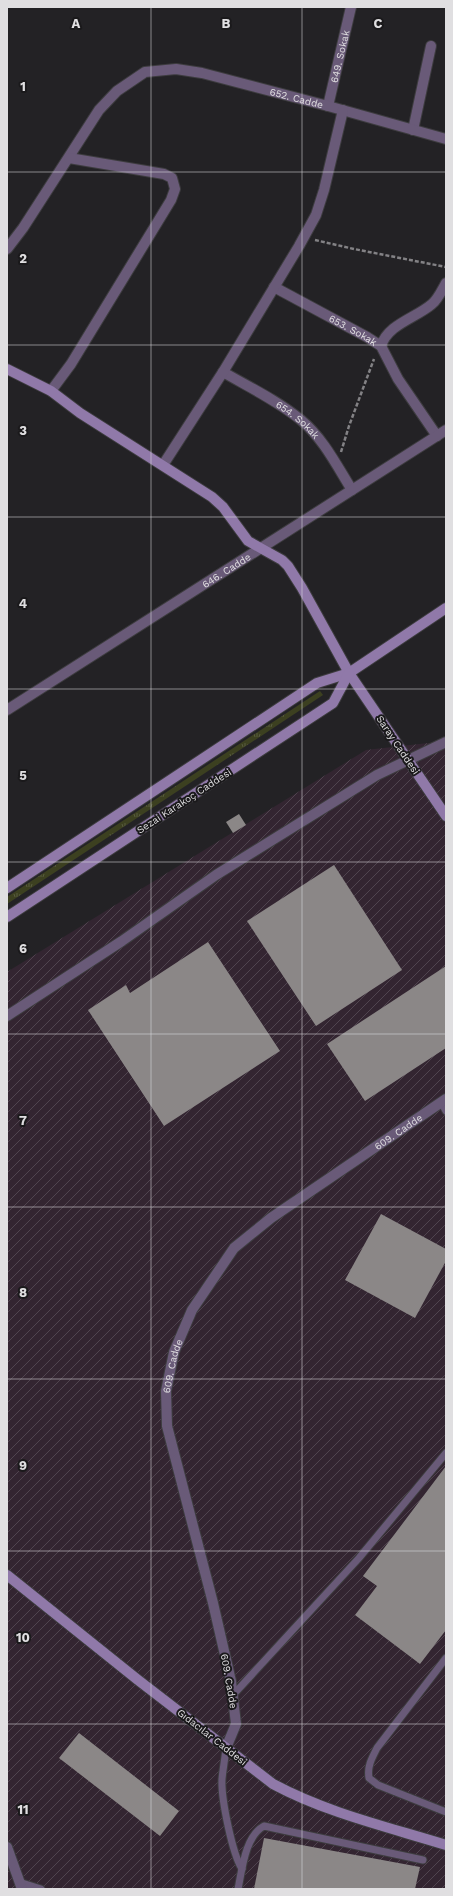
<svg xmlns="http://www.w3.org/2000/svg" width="453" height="1896" font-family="'Work Sans',sans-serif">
<defs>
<pattern id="industrial-furrows" width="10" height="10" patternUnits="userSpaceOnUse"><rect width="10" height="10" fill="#332531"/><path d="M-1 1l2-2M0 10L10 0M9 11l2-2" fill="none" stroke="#50444f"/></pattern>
<pattern id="grass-tufts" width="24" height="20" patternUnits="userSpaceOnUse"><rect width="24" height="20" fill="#3c4020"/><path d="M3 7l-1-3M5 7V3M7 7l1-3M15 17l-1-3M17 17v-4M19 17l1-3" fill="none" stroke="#585b40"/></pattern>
</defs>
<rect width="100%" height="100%" fill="#232225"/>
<path fill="url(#industrial-furrows)" d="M446,741V1889H7V972L366,750Z"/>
<path fill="url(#grass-tufts)" d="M320,691L323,695L7,904V897Z"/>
<g fill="#8b8787">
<path d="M239,814L246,825L233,833L226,822Z"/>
<path d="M334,865L402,970L316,1026L247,921Z"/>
<path d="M208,942L280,1051L164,1126L88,1010L126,985L130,993Z"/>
<path d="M446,966V1048L365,1101L327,1044Z"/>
<path d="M381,1214L446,1249V1261L415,1318L345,1280Z"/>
<path d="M446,1466V1630L420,1664L355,1615L377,1586L363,1576Z"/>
<path d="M79,1733L179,1811L160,1836L59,1758Z"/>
<path d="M264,1838L420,1867L415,1889H254Z"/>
</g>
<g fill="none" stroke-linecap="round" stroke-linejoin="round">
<defs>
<g id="lane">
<path d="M441,1102L446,1111"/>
<path d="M446,1658L377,1748C372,1758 367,1766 369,1778L378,1785L446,1812"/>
<path d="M233,1695L359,1558L446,1453"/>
<path d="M226,1748C225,1758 223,1769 222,1779C221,1798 232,1853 242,1869"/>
<path d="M19,1882L41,1889"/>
<path d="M238,1889C242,1870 245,1836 264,1826L423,1860"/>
</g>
<g id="street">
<path id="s1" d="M328,106L351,7"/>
<path d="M413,130L431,46"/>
<path id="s2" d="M7,249L23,228L99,110L117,91L145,72L176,69L202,73L328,106L446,139"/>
<path id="s3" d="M274,287L367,337L381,346L398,379L437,436"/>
<path d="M381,346C388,324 416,318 432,304C438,299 442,290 446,283"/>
<path id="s4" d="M223,372C249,387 278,401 301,420C323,438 337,466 352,490"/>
<path d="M51,391L71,364L171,200L175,189L172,178L164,174L69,158"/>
<path d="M163,465L223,372L299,246L316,215L324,190L343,110"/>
<path id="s5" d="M7,710L446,430"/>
<path d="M7,1016L122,941L216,875L377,775L446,742"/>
<path id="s6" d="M226,1748L236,1724L231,1681L213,1603L167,1426L166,1391L174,1352L192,1310L234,1248L271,1218L446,1099"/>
<path d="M7,1847L22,1889"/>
</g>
<g id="secondary">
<path d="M7,369L51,391L80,413L212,497L223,507L248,541L282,560L288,566L302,588L349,673L446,816"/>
<path d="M7,888L317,683L349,673L446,608"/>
<path d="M7,917L333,703L349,673"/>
<path d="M7,1575L138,1680L273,1784C327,1813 388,1827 446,1845"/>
</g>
</defs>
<use href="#lane" stroke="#3d3c3f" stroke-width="9"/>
<use href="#street" stroke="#3d3c3f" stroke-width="12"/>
<use href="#secondary" stroke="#3d3c3f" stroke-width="12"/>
<g stroke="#838285" stroke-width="2.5" stroke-dasharray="4 2" stroke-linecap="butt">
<path d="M315,240L354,249L446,267"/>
<path d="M341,452L349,426L374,359"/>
</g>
<use href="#lane" stroke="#695a78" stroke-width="7"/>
<use href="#street" stroke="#695a78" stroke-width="10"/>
<use href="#secondary" stroke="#9079a9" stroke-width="10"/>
</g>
<path fill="none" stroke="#e0dfe1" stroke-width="1" stroke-opacity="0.55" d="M151,7V1889M302,7V1889M7,172H446M7,345H446M7,517H446M7,689H446M7,862H446M7,1034H446M7,1207H446M7,1379H446M7,1551H446M7,1724H446"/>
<g text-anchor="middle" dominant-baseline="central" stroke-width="4" stroke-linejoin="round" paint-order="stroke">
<g font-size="10" fill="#e0dfe1" stroke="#1a191b">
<text stroke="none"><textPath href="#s1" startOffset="51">649. Sokak</textPath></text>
<text stroke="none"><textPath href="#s2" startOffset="382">652. Cadde</textPath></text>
<text stroke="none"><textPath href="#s3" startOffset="90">653. Sokak</textPath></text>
<text stroke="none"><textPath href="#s4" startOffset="89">654. Sokak</textPath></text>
<text stroke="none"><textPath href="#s5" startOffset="260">646. Cadde</textPath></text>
<text transform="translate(398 745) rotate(56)">Saray Caddesi</text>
<text transform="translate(184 801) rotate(-33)">Sezai Karakoç Caddesi</text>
<text stroke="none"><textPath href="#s6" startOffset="729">609. Cadde</textPath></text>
<text stroke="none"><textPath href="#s6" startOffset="393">609. Cadde</textPath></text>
<text transform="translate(229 1681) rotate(80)">609. Cadde</text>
<text transform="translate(212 1737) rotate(38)">Gıdacılar Caddesi</text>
</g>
</g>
<g font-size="13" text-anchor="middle" font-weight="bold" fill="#e0dfe1" stroke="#1a191b" stroke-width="4" stroke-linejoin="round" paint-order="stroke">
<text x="76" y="28">A</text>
<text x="226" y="28">B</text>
<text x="378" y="28">C</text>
<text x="23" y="91">1</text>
<text x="23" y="263">2</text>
<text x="23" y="435">3</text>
<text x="23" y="608">4</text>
<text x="23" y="780">5</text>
<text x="23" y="953">6</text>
<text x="23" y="1125">7</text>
<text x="23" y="1297">8</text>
<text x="23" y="1470">9</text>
<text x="23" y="1642">10</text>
<text x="23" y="1814">11</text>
</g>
<rect width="453" height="1896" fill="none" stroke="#e0dfe1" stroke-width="16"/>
</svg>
